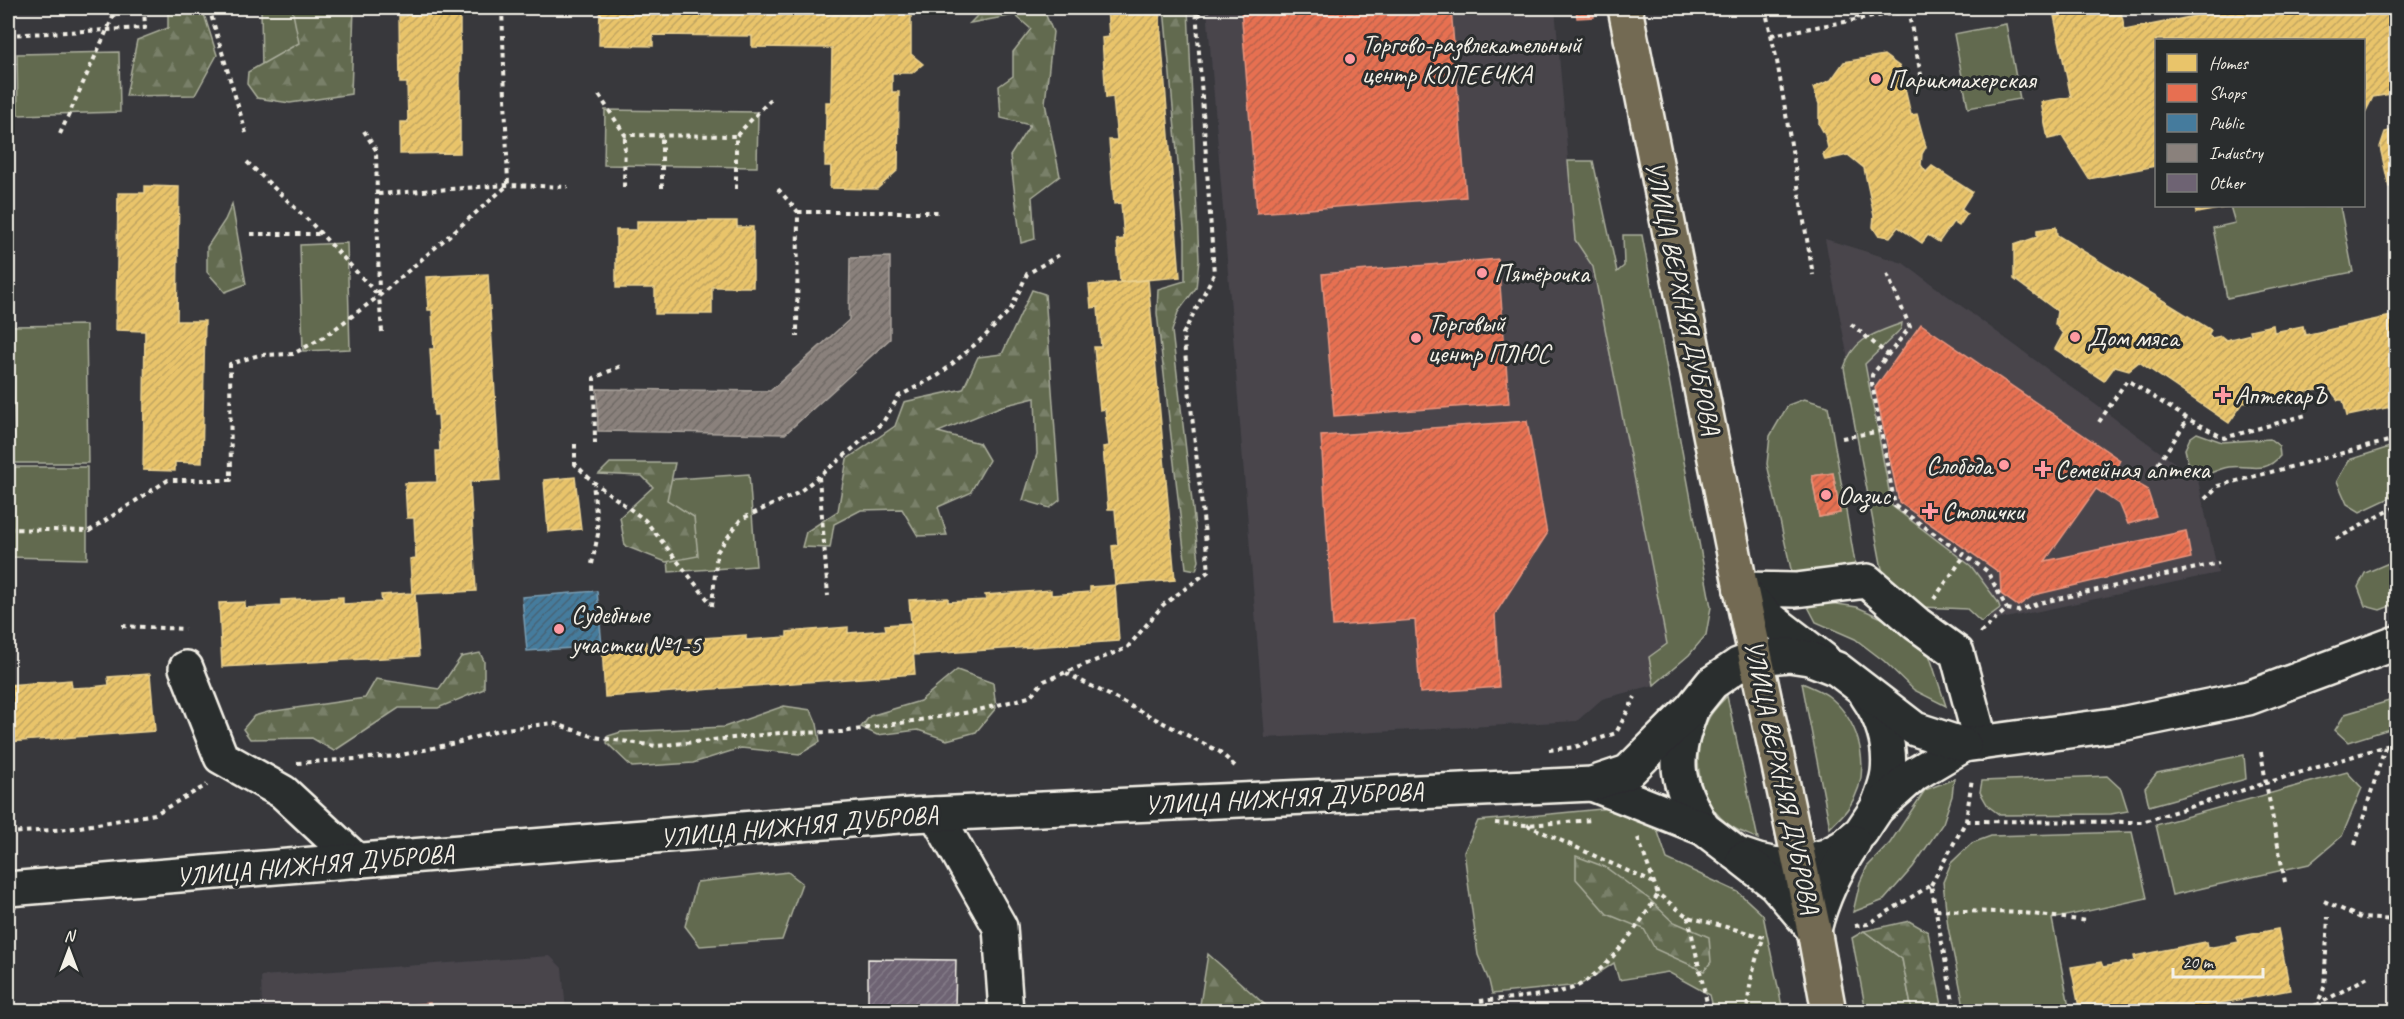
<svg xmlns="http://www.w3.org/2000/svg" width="2404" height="1019" font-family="Caveat,sans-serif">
<defs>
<pattern id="forest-firs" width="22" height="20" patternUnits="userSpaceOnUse" patternTransform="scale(1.5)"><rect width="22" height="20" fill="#626a50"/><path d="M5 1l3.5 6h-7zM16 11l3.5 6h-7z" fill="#798069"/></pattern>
<pattern id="homes-hatch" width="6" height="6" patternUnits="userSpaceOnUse" patternTransform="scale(1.5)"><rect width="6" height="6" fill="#e9c46a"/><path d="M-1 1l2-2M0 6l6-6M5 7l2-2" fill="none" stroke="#c1a561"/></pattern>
<pattern id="shops-hatch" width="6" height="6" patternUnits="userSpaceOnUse" patternTransform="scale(1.5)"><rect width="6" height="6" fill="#e76f51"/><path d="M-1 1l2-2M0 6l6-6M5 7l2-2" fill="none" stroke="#b8634e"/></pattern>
<pattern id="public-hatch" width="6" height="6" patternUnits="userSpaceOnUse" patternTransform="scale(1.5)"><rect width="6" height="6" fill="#457b9d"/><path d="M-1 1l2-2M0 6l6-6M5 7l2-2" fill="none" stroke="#476476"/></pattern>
<pattern id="industry-hatch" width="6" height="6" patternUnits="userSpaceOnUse" patternTransform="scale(1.5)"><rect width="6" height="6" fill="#8a817c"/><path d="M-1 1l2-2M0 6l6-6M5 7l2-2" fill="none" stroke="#706a66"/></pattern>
<pattern id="building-hatch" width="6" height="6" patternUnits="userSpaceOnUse" patternTransform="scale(1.5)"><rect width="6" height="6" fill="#6e6373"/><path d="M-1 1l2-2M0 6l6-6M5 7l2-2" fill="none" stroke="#837a87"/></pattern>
</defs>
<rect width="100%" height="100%" fill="#38383c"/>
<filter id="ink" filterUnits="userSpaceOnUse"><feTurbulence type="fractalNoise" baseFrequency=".0167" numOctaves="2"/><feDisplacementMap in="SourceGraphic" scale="12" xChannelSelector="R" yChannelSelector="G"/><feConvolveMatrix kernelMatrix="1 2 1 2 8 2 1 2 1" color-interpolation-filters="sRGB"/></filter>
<g filter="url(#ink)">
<g fill="#48454c">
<path d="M1207,8H1555L1575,240L1593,267L1667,645L1649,657L1654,685L1602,699L1577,721L1265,738Z"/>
<path d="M1825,239L1903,263L2198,480L2218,573L1992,621L1883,542Z"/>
<path d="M550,956L562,968L566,1011H262L261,976Z"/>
<path d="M1686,1004L1687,1011H1483L1496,1010Z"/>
</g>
<g fill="#626a50" stroke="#abae9c" stroke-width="1.5" fill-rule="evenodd">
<path d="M261,8H321L322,71L262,72Z"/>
<path d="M2006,24L2020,99L1968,108L1954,34Z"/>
<path d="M119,52L120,112L18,115L17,54Z"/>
<path d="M605,110L758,112L757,167L604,165Z"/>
<path d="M1568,161H1593L1617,272L1624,266L1623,235H1642L1711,607L1706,635L1689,655L1654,685L1649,657L1667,644L1593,267L1575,240Z"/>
<path d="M2230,206H2340L2353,272L2227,298L2213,228L2235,223Z"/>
<path d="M347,243L350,349L303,351L300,245Z"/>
<path d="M1902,323L1901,329L1865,364L1892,506L1971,566L1998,602L2000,608L1981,622L1967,609L1922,607L1885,585L1844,368C1853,338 1876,333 1902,323Z"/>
<path d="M86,325L88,463H15L12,326Z"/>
<path d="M1804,399L1828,406L1856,569L1793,578L1767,464L1770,436L1788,405ZM1833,473L1840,513L1819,517L1812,476Z"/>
<path d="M2197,433L2222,442L2270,439L2279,446L2280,456C2264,475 2250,464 2229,467C2222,468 2213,472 2206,475L2188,462L2185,449L2190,438Z"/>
<path d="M2396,445V495L2360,512L2347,504L2337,481L2349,460Z"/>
<path d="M15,467H87V559L8,557V501Z"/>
<path d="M749,474L756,566L669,572L662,480Z"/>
<path d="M2396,560V604L2380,610L2365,606L2358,587L2365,573Z"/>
<path d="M1804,599L1857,607L1900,626L1927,648L1946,706L1914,690L1884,661L1855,639L1816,622Z"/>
<path d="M1802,683C1811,687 1823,691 1831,698C1861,724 1873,772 1849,807C1844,815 1836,821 1830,828Z"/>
<path d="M1727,696L1758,839C1750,835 1740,832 1732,827C1697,804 1689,753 1709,718C1713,710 1721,703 1727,696Z"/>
<path d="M2396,699V727L2348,742L2335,730L2345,714Z"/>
<path d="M2244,755L2246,779L2149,806L2145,788L2157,773Z"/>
<path d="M2347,772L2362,788L2342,836L2309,864L2172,895L2156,825Z"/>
<path d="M2107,776L2121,789L2128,811L2111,814L2000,815L1988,806L1980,792L1982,781Z"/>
<path d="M1954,779L1952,796L1943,823L1913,867L1884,900L1853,912L1860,882L1867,867L1890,843L1925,790Z"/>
<path d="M1622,807L1656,826L1667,859L1738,892L1763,915L1783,1011H1714L1710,995L1668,972L1619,980L1614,963L1580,985L1492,994L1489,981L1478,955L1464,852L1478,821Z"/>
<path d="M2132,832L2147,898L2052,919L2070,1011H1965L1948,927L1943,882L1951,863L1972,843L1991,836Z"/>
<path d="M788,872L802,883L782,940L700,946L685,926L697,882Z"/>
<path d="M1864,931L1902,959L1912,1011H1866L1852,938Z"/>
</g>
<g fill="url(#forest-firs)" stroke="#abae9c" stroke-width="1.5">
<path d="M168,8H202L217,55L195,95L126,96L137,40L168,28Z"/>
<path d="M292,8H354L351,94L290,103L257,98L247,84L248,72L299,43Z"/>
<path d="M985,8H1043L1053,32L1045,103L1060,176L1032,197L1035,239L1021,243L1010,156L1030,125L1001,118L999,86L1013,76V52L1031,29L1015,15L970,23Z"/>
<path d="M1164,8H1188L1199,260L1196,288L1178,312L1172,331L1199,561L1196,570L1186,568L1157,313L1158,289L1185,281V240Z"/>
<path d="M232,204L246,284L225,292L207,272V247L225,220Z"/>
<path d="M1032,290L1045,294L1060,500L1050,508L1023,500L1037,454L1035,398L1002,406L938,432L979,443L989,460L970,493L938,507L947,535L918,536L902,509L861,510L834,524L830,548L802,547L806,532L838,511L847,459L895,426L904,402L963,389L978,357L1002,354Z"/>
<path d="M610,463H675L667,500L694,517L698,556L666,562L625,546L620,517L653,487L642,476L599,474Z"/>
<path d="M480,653L484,661V689L438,708H399L334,751L312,738L250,739L243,729L254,716L268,712L365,698L376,679L439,689L461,657Z"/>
<path d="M957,670L993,683L996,708L976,732L947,740L918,730L877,735L861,727L870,716L920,701Z"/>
<path d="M784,706L811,710L817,724L820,742L800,754L741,748L693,763L632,767L607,743L608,736L621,732L724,727Z"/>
<path d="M1576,856L1605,867L1649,899L1672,921L1709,937L1711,962L1704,971L1655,949L1644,929L1607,914L1576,879Z"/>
<path d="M1909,921L1928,932L1943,1011H1912L1902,959L1864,931Z"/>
<path d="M1208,954L1272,1011H1199Z"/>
</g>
<g fill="url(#homes-hatch)" stroke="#ecd290" stroke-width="1.5">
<path d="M406,8H460V153L400,154V122H408L407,83H400L399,16H406Z"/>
<path d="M600,8H911V54L923,64L912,73H892V92H899L898,170L877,189L830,188L831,166H825L826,117V102H831L832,48L752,47V36L653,35V46L599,45Z"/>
<path d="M1107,8H1159L1180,277L1120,282L1117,240L1124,239L1121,203L1114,204L1109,140H1117L1113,97L1106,98L1102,38L1109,37Z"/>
<path d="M2094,8H2120L2125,30L2235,8H2396V93L2373,97L2364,115V40H2156V166L2089,179L2062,136L2048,139L2041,102L2071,97L2054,16Z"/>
<path d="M1884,55L1900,67L1911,115L1917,114L1926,147L1922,154L1921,165L1926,172L1932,166L1972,192L1961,209L1967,214L1959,226L1953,222L1939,242L1928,235L1922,243L1898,227L1890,237L1878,235L1873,227L1874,216L1864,168L1848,155L1825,160L1823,154L1828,148L1825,135L1819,124V104L1813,88L1831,80L1844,62Z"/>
<path d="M2396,129V186L2389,187L2380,147L2385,132Z"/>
<path d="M145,186L179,187L177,321H205L202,463L175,462V471L143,470L145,331L116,330L118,193H145Z"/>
<path d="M2195,206H2235L2196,213Z"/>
<path d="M637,221H737V227H753V287H712V314H655V288H616V230H637Z"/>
<path d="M2056,227L2057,235L2211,330L2208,335L2212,338L2221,336L2226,340L2251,334L2250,330L2273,325L2274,332L2303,326L2305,335L2396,315V406L2347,416L2343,400H2338L2329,388L2243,403L2229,423L2139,362L2129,370L2115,366L2104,381L2055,349L2063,334L2055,324L2057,311L2014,279V245L2037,237V230Z"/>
<path d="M488,274L500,480L470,482L476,591L415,594L419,656L222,667L219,603L245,602V608L281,606V600L343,597V604L382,602L381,595L412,593L410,559L416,558L414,518H407L405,483L437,482L436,451H440L438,415H434L430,349H434L432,310H428L426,277Z"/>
<path d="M1148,280L1175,580L1115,585L1112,546L1118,545L1115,509H1108L1103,447L1109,446L1105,409L1100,410L1094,347H1101L1098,307L1091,308L1089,285Z"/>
<path d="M575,477L581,529L548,532L544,480Z"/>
<path d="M1115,585L1119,641L914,655L909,600L948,598V602L986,600L985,595L1051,590V595L1090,592V587Z"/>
<path d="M911,623L915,674L605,697L602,646L646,642L647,649L669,648L689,646L688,639L746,635V640L787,637V632L848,627V633L886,630L885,625Z"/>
<path d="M150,674L155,731L8,742V685L71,680L72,688L92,687L109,685L108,677Z"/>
<path d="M2278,929L2290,990L2175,1012H2080L2071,967L2101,962L2103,967L2135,961L2134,956L2206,942L2207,948L2224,945L2239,942L2237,937Z"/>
</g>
<g fill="url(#shops-hatch)" stroke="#eb967e" stroke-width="1.5">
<path d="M1241,8H1451L1466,197L1257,213Z"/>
<path d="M1576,8H1593L1594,17L1577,18Z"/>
<path d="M1498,259L1509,403L1334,416L1322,274Z"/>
<path d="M1921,324L2120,460L2115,471L2147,489L2156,516L2128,524L2120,505L2096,489L2045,561L2186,531L2191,558L2034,595L2018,606L2001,594L2000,573L1899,502L1875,388Z"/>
<path d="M1527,421L1547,534L1495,614L1499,687L1420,693L1415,620L1333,626L1321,436Z"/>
<path d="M1833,473L1840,513L1819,517L1812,476Z"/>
<path d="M430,1003L431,1012H331Z"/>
</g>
<path fill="url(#public-hatch)" stroke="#7a9eb4" stroke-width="1.5" d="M597,591L602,646L527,651L522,597Z"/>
<path fill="url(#industry-hatch)" stroke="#aaa39c" stroke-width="1.5" d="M890,257V339L785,434L598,431L597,389L770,391L849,320L850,258Z"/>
<path fill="url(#building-hatch)" stroke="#f4f1e8" stroke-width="1.5" d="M868,959L956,960L955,1009L868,1007Z"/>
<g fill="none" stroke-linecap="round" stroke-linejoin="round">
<defs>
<g id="minor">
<path d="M1741,589L1796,590L1867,581L1917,624L1957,653L1981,743"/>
<path d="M1741,589L1768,617L1823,659"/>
<path d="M186,668L221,757L283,792L357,861"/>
<path d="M1867,696C1882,717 1891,745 1888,772C1887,783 1881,797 1877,808"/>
<path d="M1691,711C1672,764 1675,779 1703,828"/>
<path d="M1592,784L1703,828L1737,854L1758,861L1777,865L1801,863L1826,856L1843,847L1861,832L1877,808L1915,774L1964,745L2121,724L2248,698L2396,643"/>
<path d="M936,814L1000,927L1006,1012"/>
<path d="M1743,859L1775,884L1814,930"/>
<path d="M8,889L911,815L1592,784L1628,772L1691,709L1712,683L1738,665L1757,658L1789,655L1809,658L1837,669L1915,729L1964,745"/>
<path d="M1814,930C1822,897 1835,870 1854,842"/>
</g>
<path id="major" d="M1625,8L1741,589L1814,930L1829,1012"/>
</defs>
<use href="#minor" stroke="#f4f1e8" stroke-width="38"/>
<use href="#major" stroke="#f4f1e8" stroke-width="38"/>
<g stroke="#f4f1e8" stroke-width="4" stroke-dasharray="4.5 4.5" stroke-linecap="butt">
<path d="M209,8L246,133"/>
<path d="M502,8L508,185"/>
<path d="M1765,8L1777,61L1813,275"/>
<path d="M1839,8L1862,19"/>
<path d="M1908,10L1922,80"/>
<path d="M1197,16L1212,8"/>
<path d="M8,35L145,28L144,8"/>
<path d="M1771,35L1923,8"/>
<path d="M599,95L625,135L736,136"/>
<path d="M364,131L376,150L379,296"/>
<path d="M60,134L117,8"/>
<path d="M247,162L310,222L379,296"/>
<path d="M624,187L625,135"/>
<path d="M662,188V135"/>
<path d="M736,189V136L772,98"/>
<path d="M778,189L798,212L797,337"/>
<path d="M378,194L508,185L568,187"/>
<path d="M798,212H941"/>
<path d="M251,234H319"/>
<path d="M1887,274L1910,327L1872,375V384L1895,506L1987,571L2007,609"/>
<path d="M1851,324L1888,355"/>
<path d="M382,332L379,296L508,185"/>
<path d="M2099,422L2127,380L2188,419L2224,438L2306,415"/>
<path d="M1842,438L1881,431"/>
<path d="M575,444V464L592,481L645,520L712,605"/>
<path d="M595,444L594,378L621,366"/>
<path d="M2158,464L2188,419"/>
<path d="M819,477L828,596"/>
<path d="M2205,499L2218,486L2396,439"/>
<path d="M8,529L89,531L168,480H231L230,364L259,355L293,354L324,337L379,296"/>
<path d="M2336,539L2396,507"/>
<path d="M592,564L598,534L593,482"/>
<path d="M1934,599L1965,555"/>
<path d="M712,606L717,552L741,519L798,493L843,457L883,422L899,396L939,375L985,336L1011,309L1027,274L1059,255"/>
<path d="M2007,609L2018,611L2039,603L2219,563"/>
<path d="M122,626L185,629"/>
<path d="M1980,633L2007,609"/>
<path d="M1066,673L1220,752L1237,768"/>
<path d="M1549,750L1575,747L1616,733L1635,697"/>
<path d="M297,763L397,756L460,742L498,730L553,723L595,737L656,746L780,733L842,732L971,712L1029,697L1044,681L1127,648L1163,605L1209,571L1183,334L1214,274L1196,8"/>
<path d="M1966,821L2142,822L2266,783L2261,752"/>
<path d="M1495,823L1527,825L1592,820"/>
<path d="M1527,825L1654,883"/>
<path d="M8,833L68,829L155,814L207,785"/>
<path d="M1638,838L1658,894L1688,917L1764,937C1754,961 1749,985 1747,1012"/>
<path d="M2355,845L2385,747"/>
<path d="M2285,882L2266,783L2396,743"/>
<path d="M1931,885L1966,821L1972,778"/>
<path d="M2324,901L2361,918L2396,920"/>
<path d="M1936,910L2024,913L2087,921"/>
<path d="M1688,917L1709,1012"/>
<path d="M1855,926L1868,924L1931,885L1955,1012"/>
<path d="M1480,1001C1508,998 1539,997 1567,990C1599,983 1642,922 1658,894"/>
<path d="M2288,1012L2317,1005L2324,988L2328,917"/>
<path d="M2310,1012L2317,1005L2368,977"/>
</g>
<use href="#minor" stroke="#2a2d2e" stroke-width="33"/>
<use href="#major" stroke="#736b52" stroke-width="33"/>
</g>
</g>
<g fill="#ff9aa2" stroke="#2a2d2e" stroke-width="2">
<circle cx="1350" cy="59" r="6"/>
<circle cx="1876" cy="79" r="6"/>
<circle cx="1482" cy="273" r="6"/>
<circle cx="2075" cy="337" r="6"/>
<circle cx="1416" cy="338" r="6"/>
<path d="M2220 386h6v6h6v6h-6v6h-6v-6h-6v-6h6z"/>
<circle cx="2004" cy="465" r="6"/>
<path d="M2040 460h6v6h6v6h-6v6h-6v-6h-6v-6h6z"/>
<circle cx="1826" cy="495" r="6"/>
<path d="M1927 502h6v6h6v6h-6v6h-6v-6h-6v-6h6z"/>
<circle cx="559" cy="629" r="6"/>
</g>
<g text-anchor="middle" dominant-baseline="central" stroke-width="6" stroke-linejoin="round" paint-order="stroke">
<g font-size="26" fill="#f4f1e8" stroke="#2a2d2e" text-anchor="start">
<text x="1362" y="44">Торгово-развлекательный<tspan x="1362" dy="30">центр КОПЕЕЧКА</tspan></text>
<text x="1888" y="79">Парикмахерская</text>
<text x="1494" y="273">Пятёрочка</text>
<text x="1428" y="323">Торговый<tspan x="1428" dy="30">центр ПЛЮС</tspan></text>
<text x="2087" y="337">Дом мяса</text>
<text x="2235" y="395">АптекарЪ</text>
<text x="1992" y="465" text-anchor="end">Слобода</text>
<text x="2055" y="469">Семейная аптека</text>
<text x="1838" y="495">Оазис</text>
<text x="1942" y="511">Столички</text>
<text x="571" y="614">Судебные<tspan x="571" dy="30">участки №1-5</tspan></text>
</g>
<g font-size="26" fill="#f4f1e8" stroke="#2a2d2e">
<text transform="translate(1683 298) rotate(78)">УЛИЦА ВЕРХНЯЯ ДУБРОВА</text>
<text transform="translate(1782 777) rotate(78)">УЛИЦА ВЕРХНЯЯ ДУБРОВА</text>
<text transform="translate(1284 798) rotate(-3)">УЛИЦА НИЖНЯЯ ДУБРОВА</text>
<text transform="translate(799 826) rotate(-5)">УЛИЦА НИЖНЯЯ ДУБРОВА</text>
<text transform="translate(315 865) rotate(-5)">УЛИЦА НИЖНЯЯ ДУБРОВА</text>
</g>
</g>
<rect width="2404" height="1019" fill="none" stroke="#2a2d2e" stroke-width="30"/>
<rect x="15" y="15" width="2374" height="989" fill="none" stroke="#f4f1e8" stroke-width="2" filter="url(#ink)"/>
<rect x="2155" y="39" width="210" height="168" fill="#2a2d2e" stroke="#7b7b78" stroke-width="1.5"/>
<rect x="2167" y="54" width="30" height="18" fill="#e9c46a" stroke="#7b7b78" stroke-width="1.5"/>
<text x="2209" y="69" font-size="18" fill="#f4f1e8">Homes</text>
<rect x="2167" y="84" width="30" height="18" fill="#e76f51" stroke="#7b7b78" stroke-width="1.5"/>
<text x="2209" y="99" font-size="18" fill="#f4f1e8">Shops</text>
<rect x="2167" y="114" width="30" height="18" fill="#457b9d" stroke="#7b7b78" stroke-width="1.5"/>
<text x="2209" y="129" font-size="18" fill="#f4f1e8">Public</text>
<rect x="2167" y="144" width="30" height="18" fill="#8a817c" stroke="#7b7b78" stroke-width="1.5"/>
<text x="2209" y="159" font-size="18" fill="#f4f1e8">Industry</text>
<rect x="2167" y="174" width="30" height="18" fill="#6e6373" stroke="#7b7b78" stroke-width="1.5"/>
<text x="2209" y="189" font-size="18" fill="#f4f1e8">Other</text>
<g transform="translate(69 950)" stroke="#2a2d2e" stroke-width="4.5" paint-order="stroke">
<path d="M0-4.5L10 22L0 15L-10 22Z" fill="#f4f1e8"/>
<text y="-9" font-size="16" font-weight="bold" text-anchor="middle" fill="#f4f1e8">N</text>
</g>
<path d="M2173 968v9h90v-9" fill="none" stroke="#f4f1e8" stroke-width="3"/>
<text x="2182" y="968" font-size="18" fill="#f4f1e8" stroke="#2a2d2e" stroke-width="4.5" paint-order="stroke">20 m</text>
</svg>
